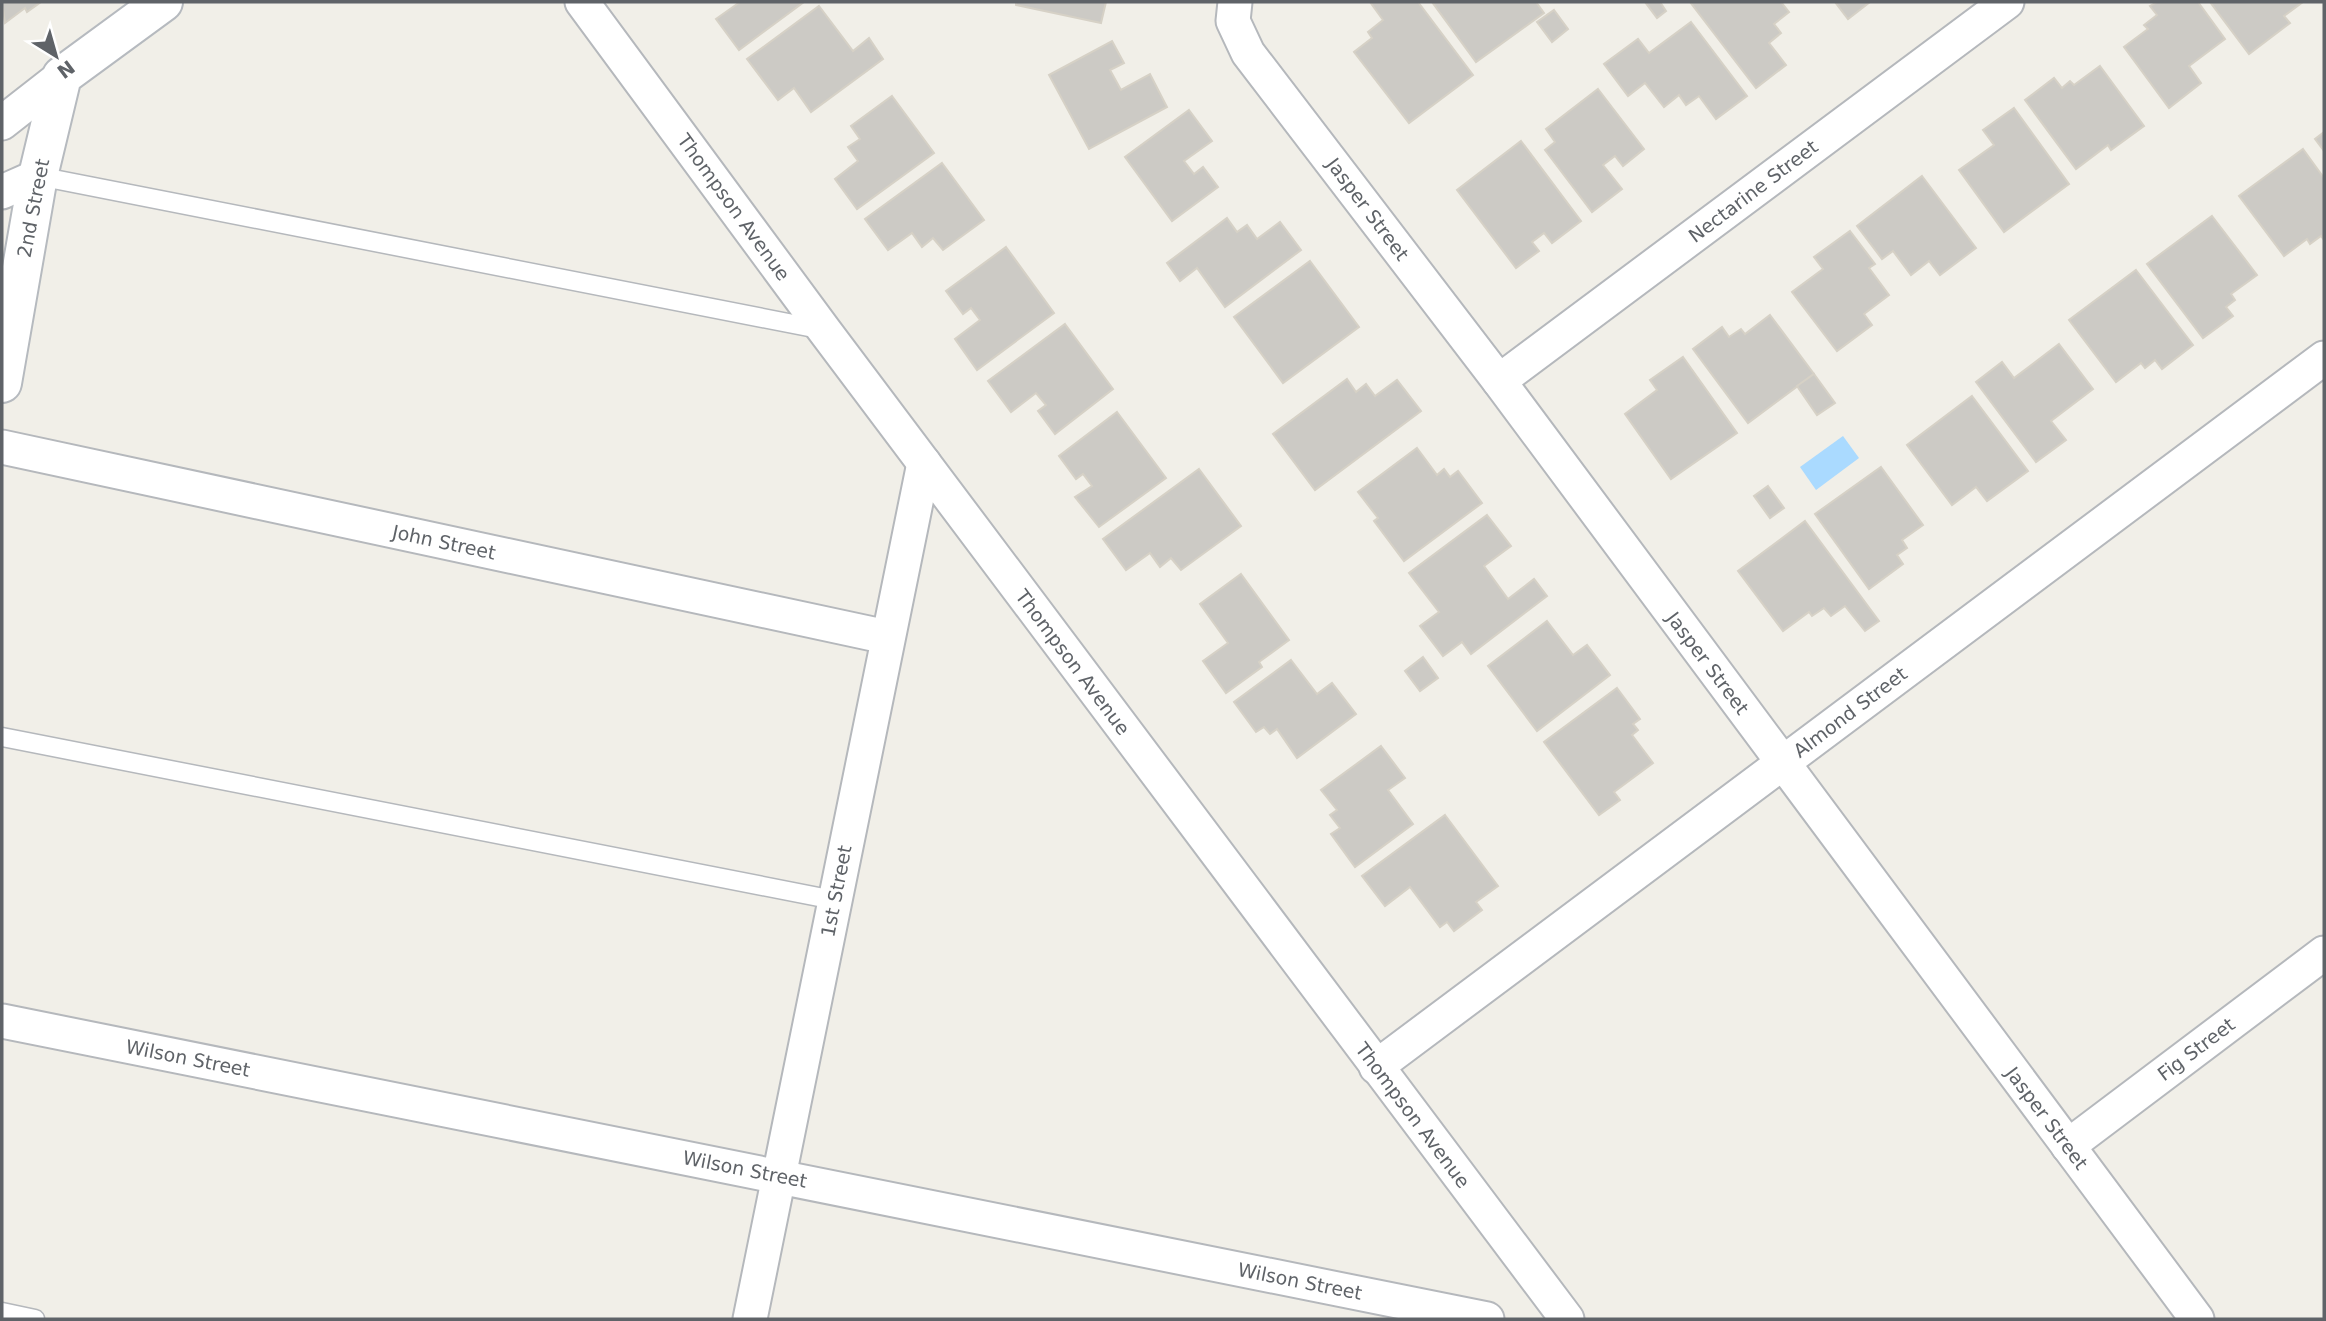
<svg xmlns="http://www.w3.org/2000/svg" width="2326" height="1321" font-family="'DejaVu Sans',sans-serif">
<rect width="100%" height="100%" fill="#f1efe8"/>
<path fill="#aadaff" d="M1843,436L1859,458L1816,490L1800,467Z"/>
<g fill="#cccac5" stroke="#d6d1c6" stroke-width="2">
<path d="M2,2H41L27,12L25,8L5,23Z"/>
<path d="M740,2H804L739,50L716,19Z"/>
<path d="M1016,2H1106L1101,23L1016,5Z"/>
<path d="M1370,2H1418L1473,75L1409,123L1354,52L1372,38L1368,32L1383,20Z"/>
<path d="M1432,2H1536L1544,13L1476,62Z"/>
<path d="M1645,2H1660L1666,11L1657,18Z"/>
<path d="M1690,2H1781L1789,12L1774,24L1781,33L1769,43L1786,65L1756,88Z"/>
<path d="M1835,2H1870L1848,19Z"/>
<path d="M2157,2H2198L2225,39L2189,66L2201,83L2169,108L2124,47L2148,29L2144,25L2157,15L2150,6Z"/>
<path d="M2210,2H2303L2284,16L2290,23L2249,54Z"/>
<path d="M819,6L853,51L869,38L883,59L811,112L794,88L778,100L747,59Z"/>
<path d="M1554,10L1568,29L1552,42L1537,22Z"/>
<path d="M1691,22L1747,96L1716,119L1699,96L1686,105L1679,95L1664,107L1645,83L1628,96L1604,64L1638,39L1649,53Z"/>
<path d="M1112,41L1124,63L1110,70L1121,90L1150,74L1167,107L1089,149L1049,75Z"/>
<path d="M2100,66L2144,126L2111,150L2108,145L2076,169L2025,100L2054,78L2062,88L2070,81L2074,85Z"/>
<path d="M1598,89L1644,149L1623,166L1615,156L1603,165L1622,189L1592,212L1545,150L1555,142L1546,129Z"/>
<path d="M892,96L934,153L857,209L835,179L858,161L848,147L860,139L851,126Z"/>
<path d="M2014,108L2069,184L2004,232L1959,170L1994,145L1983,130Z"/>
<path d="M1189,110L1212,141L1184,161L1194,174L1203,167L1218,187L1172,221L1125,157Z"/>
<path d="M2324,132V151L2315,139Z"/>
<path d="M1521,141L1581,221L1552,243L1544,233L1532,242L1539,251L1516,268L1457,190Z"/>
<path d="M2303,149L2324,178V240L2321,236L2310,244L2307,239L2284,256L2239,196Z"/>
<path d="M942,163L984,220L943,250L933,238L922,247L912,233L888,250L865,219Z"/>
<path d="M1922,176L1976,248L1940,275L1929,261L1911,275L1893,251L1882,259L1857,226Z"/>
<path d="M2212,216L2257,275L2231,294L2235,300L2226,307L2233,316L2203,338L2147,264Z"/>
<path d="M1227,218L1237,232L1247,225L1257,239L1280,222L1301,250L1225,307L1197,268L1180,281L1167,263Z"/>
<path d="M1850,231L1875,264L1869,268L1889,295L1864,314L1872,325L1837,351L1792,292L1823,269L1814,257Z"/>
<path d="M1006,247L1054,313L977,370L955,339L980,320L971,308L963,314L946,291Z"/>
<path d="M1310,261L1359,327L1283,383L1234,317Z"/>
<path d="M2136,270L2193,345L2162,369L2155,360L2145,368L2141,363L2116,382L2069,320Z"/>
<path d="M1770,315L1814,374L1748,423L1693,349L1722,327L1729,337L1741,329L1745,334Z"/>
<path d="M1065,324L1113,389L1055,434L1038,411L1046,405L1036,393L1011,412L988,381Z"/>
<path d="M2059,344L2093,389L2051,421L2066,440L2036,462L1976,382L2002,362L2014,378Z"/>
<path d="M1683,357L1737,433L1671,479L1625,414L1657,390L1650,380Z"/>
<path d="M1814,374L1835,403L1817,415L1797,386Z"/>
<path d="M1347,379L1356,392L1366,384L1375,396L1397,380L1421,411L1315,490L1273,434Z"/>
<path d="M1972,396L2028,471L1987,501L1976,487L1952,505L1907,445Z"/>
<path d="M1117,412L1166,478L1099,527L1075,497L1092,486L1083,474L1076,479L1059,456Z"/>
<path d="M1417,448L1437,475L1444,469L1450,477L1458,471L1482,503L1404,561L1374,521L1378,518L1358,492Z"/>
<path d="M1881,467L1923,525L1902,540L1907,548L1897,555L1903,564L1869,589L1815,514Z"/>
<path d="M1199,469L1241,526L1181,570L1171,558L1160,567L1150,553L1126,570L1103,539Z"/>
<path d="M1768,486L1784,508L1770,518L1754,496Z"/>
<path d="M1487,515L1511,546L1484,566L1508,599L1534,579L1547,596L1471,654L1462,642L1443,656L1420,626L1439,612L1409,573Z"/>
<path d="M1805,521L1879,621L1865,631L1845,606L1831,616L1824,608L1812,616L1809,612L1783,631L1738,571Z"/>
<path d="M1241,574L1289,640L1259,662L1262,667L1226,693L1203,661L1228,643L1200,604Z"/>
<path d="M1547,621L1573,655L1587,645L1610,675L1537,731L1488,666Z"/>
<path d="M1423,657L1438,678L1420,691L1405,671Z"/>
<path d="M1291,660L1317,694L1332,683L1356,714L1297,758L1277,729L1270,734L1264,727L1256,732L1234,702Z"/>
<path d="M1617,688L1640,719L1633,724L1638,730L1632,735L1653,763L1614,792L1620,800L1599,815L1544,742Z"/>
<path d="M1381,746L1405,778L1388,790L1413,824L1355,867L1331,834L1340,828L1330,815L1337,810L1321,790Z"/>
<path d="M1445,815L1498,886L1476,902L1482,910L1454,931L1447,922L1440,927L1410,887L1385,906L1362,876Z"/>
</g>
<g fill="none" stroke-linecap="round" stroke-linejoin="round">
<defs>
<g id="service">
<path d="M38,176L824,330"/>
<path d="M2,737L834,900"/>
<path d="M2,1312L35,1319"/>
</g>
<g id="minor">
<path d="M582,2L824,330L1567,1319"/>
<path d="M1235,2L1233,21L1248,53L1499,381L2197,1319"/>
<path d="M2,123L62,76"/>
<path d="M2,192L38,176"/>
<path d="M1499,381L2007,2"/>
<path d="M2,447L887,637"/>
<path d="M2,1021L1487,1319"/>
<path d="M1376,1067L2324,358"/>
<path d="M2068,1146L2324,953"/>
<path d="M750,1319L924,463"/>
</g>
<path id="secondary" d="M2,383L38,176L62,76L163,2"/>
</defs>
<use href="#service" stroke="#b5b8bc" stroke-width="21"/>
<use href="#minor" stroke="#b5b8bc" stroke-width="37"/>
<use href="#secondary" stroke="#b6babf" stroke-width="42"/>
<use href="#service" stroke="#fff" stroke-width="18"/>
<use href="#minor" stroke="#fff" stroke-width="33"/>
<use href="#secondary" stroke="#fff" stroke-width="38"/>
</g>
<g text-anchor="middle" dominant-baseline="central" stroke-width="5" stroke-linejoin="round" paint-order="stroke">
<g font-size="19" fill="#5f6368" stroke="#fff">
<text transform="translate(1753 191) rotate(-37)">Nectarine Street</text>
<text transform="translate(734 207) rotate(54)">Thompson Avenue</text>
<text transform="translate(33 208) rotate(-79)">2nd Street</text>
<text transform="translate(1368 209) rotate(53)">Jasper Street</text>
<text transform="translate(444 542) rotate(12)">John Street</text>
<text transform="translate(1073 662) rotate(53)">Thompson Avenue</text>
<text transform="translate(1708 663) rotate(53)">Jasper Street</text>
<text transform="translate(1850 712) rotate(-37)">Almond Street</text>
<text transform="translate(836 891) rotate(-79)">1st Street</text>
<text transform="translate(2196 1049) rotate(-37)">Fig Street</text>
<text transform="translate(188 1058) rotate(11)">Wilson Street</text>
<text transform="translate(1413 1115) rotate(53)">Thompson Avenue</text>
<text transform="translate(2047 1118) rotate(53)">Jasper Street</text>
<text transform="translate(745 1169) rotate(11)">Wilson Street</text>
<text transform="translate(1300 1281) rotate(11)">Wilson Street</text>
</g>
</g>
<rect width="2326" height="1321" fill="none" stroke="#5f6368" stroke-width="7"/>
<g transform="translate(56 56) rotate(143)" stroke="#ffffff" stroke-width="5" paint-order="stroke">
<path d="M0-5L12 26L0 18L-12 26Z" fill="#5f6368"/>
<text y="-10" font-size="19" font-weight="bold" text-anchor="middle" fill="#5f6368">N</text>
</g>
</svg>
